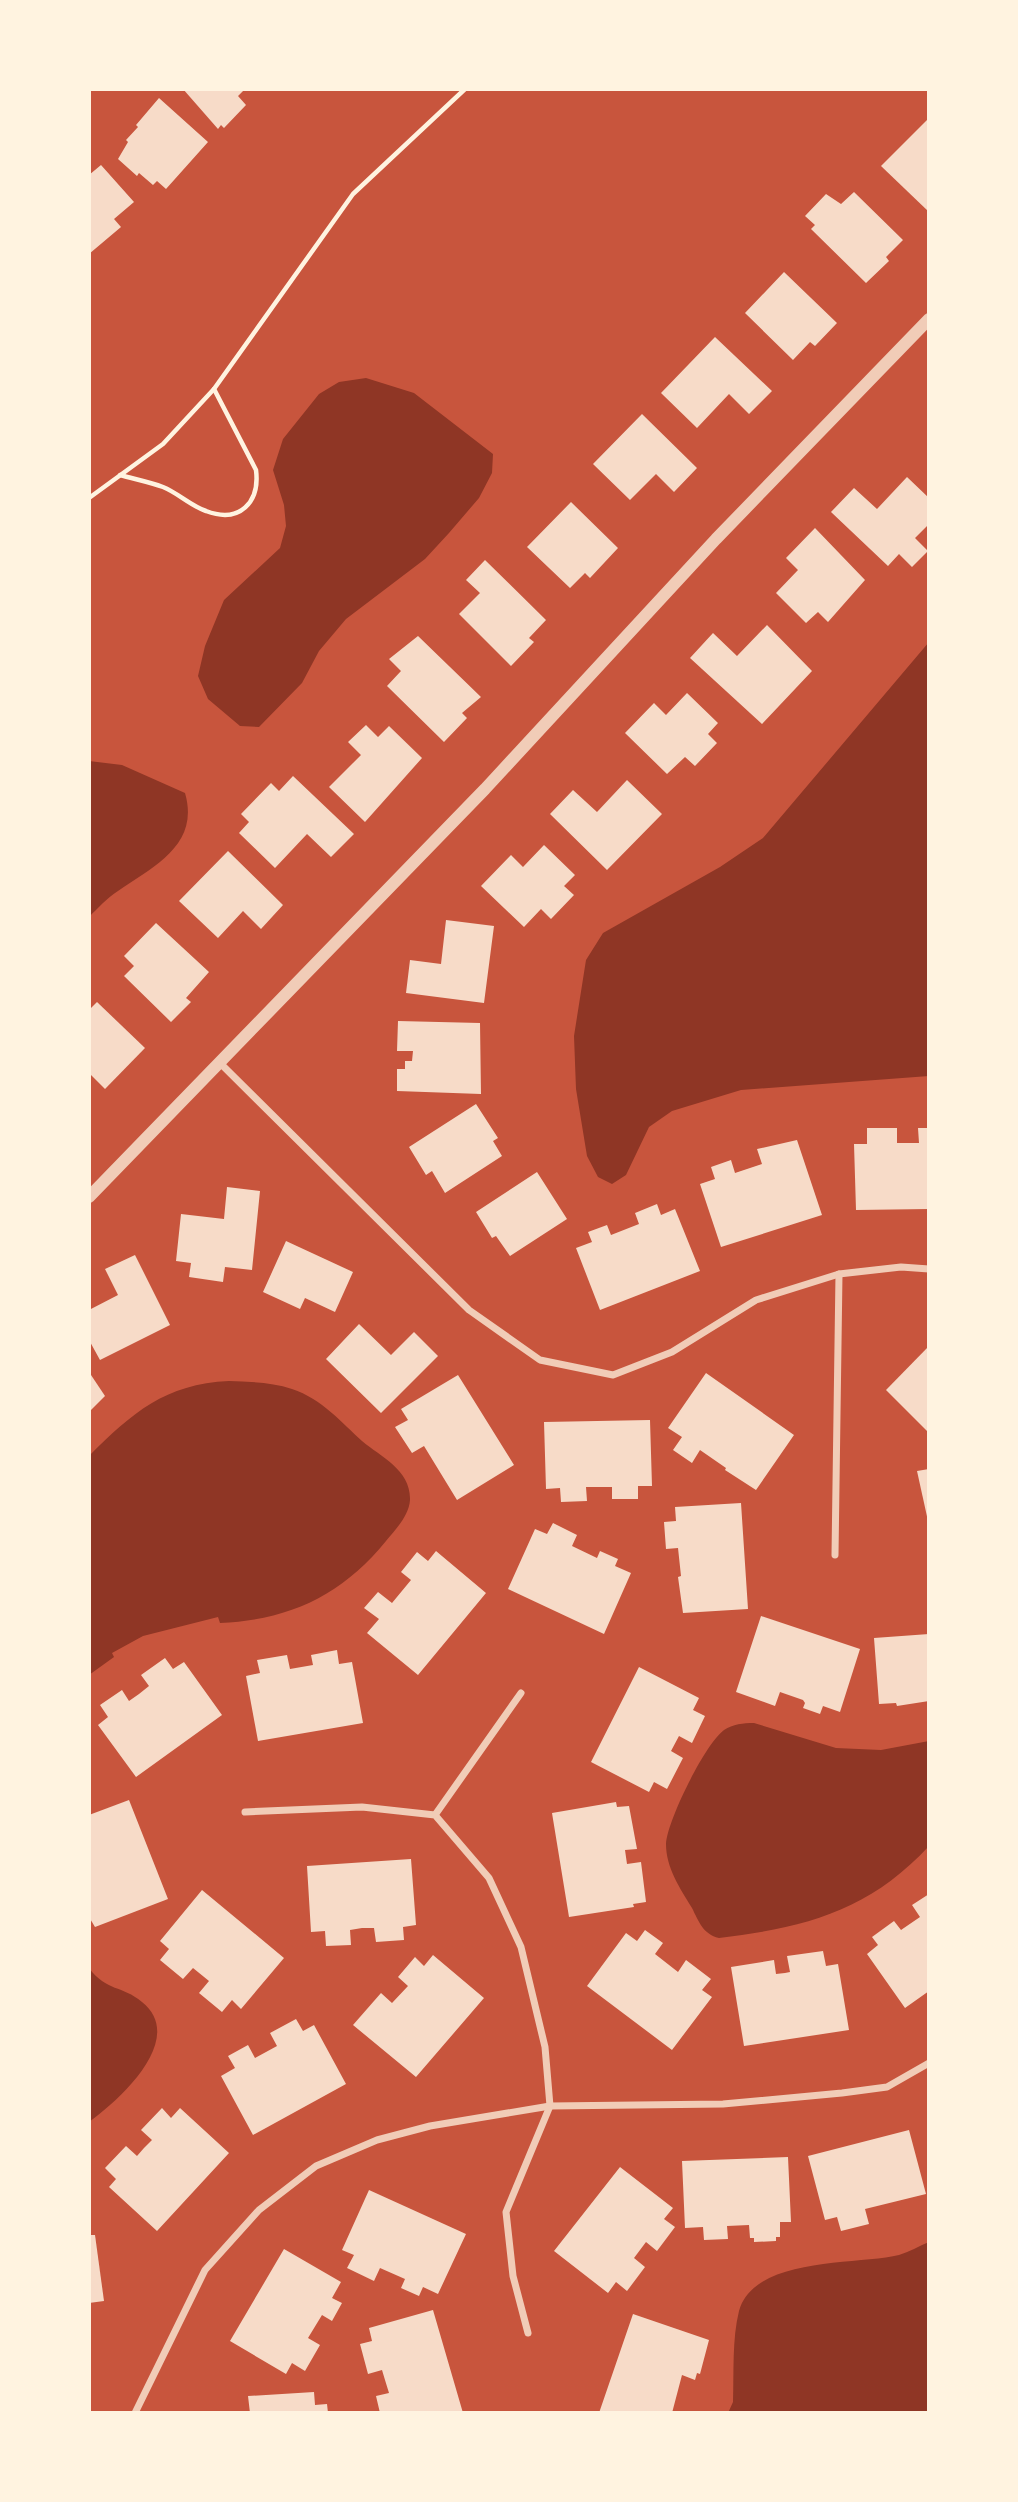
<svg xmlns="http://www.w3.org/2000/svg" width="1018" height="2502" font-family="Signika,sans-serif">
<rect width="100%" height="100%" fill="#c8553d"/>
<g fill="#8f3625">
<path d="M366,378L414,393L493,454L492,473L479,498L449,533L425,559L346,619L319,651L302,683L259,727L240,726L208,699L198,676L205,646L224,600L280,548L286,526L284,505L273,470L283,439L319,394L339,382Z"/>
<path d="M929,642V1076L741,1090L672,1111L649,1127L626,1175L612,1184L598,1177L587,1156L576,1089L574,1036L586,960L603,933L720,867L763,838Z"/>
<path d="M89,761L122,765L185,793C200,845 154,866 118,891C107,898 98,908 89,917Z"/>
<path d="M229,1381C250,1382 272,1382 292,1389C322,1399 342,1423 362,1441C381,1457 411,1470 410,1500C409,1516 395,1530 386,1541C342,1595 290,1620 220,1623L218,1617L143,1636L112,1653L114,1657L89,1675V1456C132,1413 165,1384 229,1381Z"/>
<path d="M754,1723L836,1748L881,1750L929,1741V1846C869,1911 804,1928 719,1938C703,1934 699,1922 692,1908C680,1888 666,1868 666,1844C667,1821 705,1744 724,1730C733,1724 743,1723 754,1723Z"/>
<path d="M89,1968C107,1992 122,1985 142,2002C187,2038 121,2099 89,2122Z"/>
<path d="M929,2242V2408L925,2413H728L733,2402C734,2372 732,2339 739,2311C754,2256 859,2265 899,2255C909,2252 919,2246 929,2242Z"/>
</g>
<g fill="#f7dbc8">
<path d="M183,89H245L238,96L246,105L224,128L221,125L218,129Z"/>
<path d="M159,98L208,142L166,189L157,181L153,185L139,173L137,176L118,159L128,142L126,140L138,127L136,125Z"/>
<path d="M929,118V212L881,166Z"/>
<path d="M101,165L134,202L114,219L121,227L89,254V175Z"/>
<path d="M854,192L903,240L886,257L889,261L866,283L811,229L815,225L805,216L826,194L841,204Z"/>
<path d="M784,272L837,323L815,346L810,342L793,360L745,313Z"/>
<path d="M715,337L772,391L749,414L729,394L697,428L661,393Z"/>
<path d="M642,414L697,468L674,492L656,474L630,500L593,464Z"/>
<path d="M907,477L929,498V524L915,538L928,551L912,567L899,554L888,566L831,512L854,488L877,509Z"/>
<path d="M571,502L618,548L590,578L585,573L570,588L527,547Z"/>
<path d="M815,528L865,580L828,622L818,612L806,623L776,593L798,570L786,558Z"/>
<path d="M485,560L546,620L529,638L534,642L511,666L459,614L480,593L466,580Z"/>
<path d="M767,625L812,671L762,724L690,658L713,633L737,656Z"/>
<path d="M418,636L481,697L462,713L467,718L444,742L387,686L401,671L389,659Z"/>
<path d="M687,693L718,723L708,734L717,743L695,766L685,757L667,774L625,733L654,703L666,715Z"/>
<path d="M366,725L378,737L389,726L422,758L365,822L329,787L361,755L348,742Z"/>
<path d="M293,776L354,834L331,857L307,834L275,868L239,833L249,822L241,814L271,783L279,791Z"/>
<path d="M627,780L662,814L607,870L550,814L573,790L597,812Z"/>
<path d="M544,845L575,875L564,886L574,895L551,919L541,909L524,927L481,886L511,855L523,867Z"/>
<path d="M228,851L283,905L261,929L243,911L218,938L179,901Z"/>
<path d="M446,920L494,926L484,1003L406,993L410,960L441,964Z"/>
<path d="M156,923L209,972L186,998L191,1002L171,1022L124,976L134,966L124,956Z"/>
<path d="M97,1002L145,1048L105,1089L89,1073V1010Z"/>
<path d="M398,1021L480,1023L481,1094L397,1091V1069H405V1061H412L413,1051H397Z"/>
<path d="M476,1104L498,1138L493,1141L502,1156L445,1193L432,1171L426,1175L409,1147Z"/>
<path d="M867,1128H897V1143H919L918,1128H929V1209L856,1210L854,1144H867Z"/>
<path d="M797,1140L822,1215L721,1247L700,1184L715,1179L711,1167L731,1160L735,1173L762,1164L757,1149Z"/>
<path d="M537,1172L567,1219L510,1256L496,1236L492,1238L476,1212Z"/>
<path d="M227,1187L260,1191L252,1270L225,1267L223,1282L189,1277L191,1263L176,1261L181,1214L224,1219Z"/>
<path d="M657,1204L661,1215L675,1209L700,1271L600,1310L576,1248L592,1242L588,1232L607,1225L611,1235L639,1224L635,1213Z"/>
<path d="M286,1241L353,1272L335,1312L305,1298L300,1309L263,1292Z"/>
<path d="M135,1255L170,1325L100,1360L89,1340V1310L118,1295L105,1269Z"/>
<path d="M359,1324L391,1355L414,1332L438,1356L381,1413L326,1359Z"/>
<path d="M929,1346V1433L886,1390Z"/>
<path d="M89,1372L105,1396L89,1412Z"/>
<path d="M706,1373L794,1435L756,1490L725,1470L726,1468L700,1450L692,1463L673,1450L682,1437L668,1428Z"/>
<path d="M458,1375L514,1465L457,1500L424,1446L412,1453L395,1427L408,1420L401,1409Z"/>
<path d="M650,1420L652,1486H638V1499H612V1487H586L587,1501L561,1502L560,1488L546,1489L544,1422Z"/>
<path d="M929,1469V1521H928L917,1471Z"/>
<path d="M741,1503L748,1609L683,1613L678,1577L681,1576L678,1548L666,1549L664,1522L676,1521L675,1507Z"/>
<path d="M553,1523L577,1535L572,1546L597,1558L600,1551L618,1559L615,1566L631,1573L604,1634L508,1589L535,1529L547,1534Z"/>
<path d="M436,1551L486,1593L418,1675L367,1633L379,1619L364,1608L378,1592L392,1603L411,1580L401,1572L417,1552L428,1561Z"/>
<path d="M761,1616L860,1649L840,1712L823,1706L820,1714L803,1708L805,1703L803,1700L780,1692L775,1706L736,1692Z"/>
<path d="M929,1634V1701L897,1706L896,1703L879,1704L874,1638Z"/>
<path d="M337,1650L339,1664L352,1662L363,1723L258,1741L246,1676L260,1673L257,1660L287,1655L290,1669L313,1665L311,1655Z"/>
<path d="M165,1658L173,1669L184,1662L222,1715L136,1777L98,1725L108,1717L100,1705L122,1690L129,1701L139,1694L149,1686L141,1675Z"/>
<path d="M639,1667L699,1698L693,1710L705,1716L692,1743L679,1736L671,1751L683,1758L667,1789L654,1782L649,1792L591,1762Z"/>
<path d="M129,1800L168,1899L95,1927L89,1917V1815Z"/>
<path d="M616,1802L617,1807L629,1806L637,1849L625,1850L627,1864L641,1862L646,1902L633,1904L634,1907L569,1917L552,1813Z"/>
<path d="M411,1859L416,1925L403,1927L404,1940L376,1942L374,1928H362L350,1930L351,1945L326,1946L325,1931L311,1932L307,1866Z"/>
<path d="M202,1890L284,1958L241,2009L232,2000L222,2012L199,1993L209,1981L193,1968L183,1979L160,1960L169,1949L160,1941Z"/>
<path d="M929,1894V1991L905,2008L867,1954L878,1945L872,1937L894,1921L901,1930L920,1917L912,1905Z"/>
<path d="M645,1930L663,1943L655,1954L678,1972L686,1960L711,1979L702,1990L712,1997L672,2050L587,1986L626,1933L637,1941Z"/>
<path d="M823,1951L826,1966L838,1964L849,2030L744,2046L731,1967L774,1960L776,1974L785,1973L790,1972L787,1956Z"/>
<path d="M433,1955L484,1998L416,2077L353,2025L381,1993L392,2003L408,1986L398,1977L415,1957L424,1966Z"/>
<path d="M296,2019L303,2031L314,2025L346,2084L253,2135L221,2076L235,2068L228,2056L248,2045L255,2058L277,2046L270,2033Z"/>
<path d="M162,2108L171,2118L180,2108L229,2153L157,2231L109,2187L116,2179L105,2168L126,2146L137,2156L144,2148L152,2140L141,2130Z"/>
<path d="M909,2130L926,2194L865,2209L869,2224L841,2231L837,2217L825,2220L808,2156Z"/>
<path d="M788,2157L791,2222H780V2237H776V2241L754,2242V2238H750L749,2225L727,2226L728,2239L704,2240L703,2227L685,2228L682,2161Z"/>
<path d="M620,2167L673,2208L664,2219L675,2227L657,2251L646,2242L634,2258L645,2267L627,2291L616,2282L608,2293L554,2251Z"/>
<path d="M369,2190L466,2234L438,2294L423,2287L419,2296L401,2288L405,2279L380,2268L374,2281L347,2268L354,2255L342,2250Z"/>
<path d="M89,2235H95L104,2301L89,2303Z"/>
<path d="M284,2249L341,2282L332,2298L342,2303L332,2321L322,2315L308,2338L320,2345L305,2371L292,2363L286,2374L230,2341Z"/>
<path d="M433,2310L463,2413H380L376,2396L389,2393L385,2380L382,2370L368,2374L360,2344L372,2341L369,2328Z"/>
<path d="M633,2314L709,2340L700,2374L697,2373L695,2380L682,2375L672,2413H599Z"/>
<path d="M314,2392L315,2405L327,2404L328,2413H250L248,2396Z"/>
</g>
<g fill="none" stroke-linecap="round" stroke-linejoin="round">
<g stroke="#fff3e0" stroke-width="4.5">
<path d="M120,475C134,479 149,482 163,487C178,493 191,506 206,511C240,524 260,502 256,470L214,389"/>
<path d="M89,498L163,444L214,389L353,194L465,89"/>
</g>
<g stroke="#f1ccb7" stroke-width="7">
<path d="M220,1063L469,1310L540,1360L613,1375L672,1352L756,1300L839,1274L901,1267L929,1269"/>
<path d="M835,1555L839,1274"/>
<path d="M245,1812L362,1807L435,1815L489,1878L521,1947L545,2047L550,2106L506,2212L513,2276L528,2333"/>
<path d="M435,1815L521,1693"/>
<path d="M135,2413L205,2270L259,2210L316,2166L377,2140L430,2126L550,2106L723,2104L842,2093L887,2087L929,2063"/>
</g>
<path stroke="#f1ccb7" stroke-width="12" d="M89,1197L485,789L716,539L929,319"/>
</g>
<rect width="1018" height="2502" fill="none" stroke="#fff3e0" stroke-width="182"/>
</svg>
